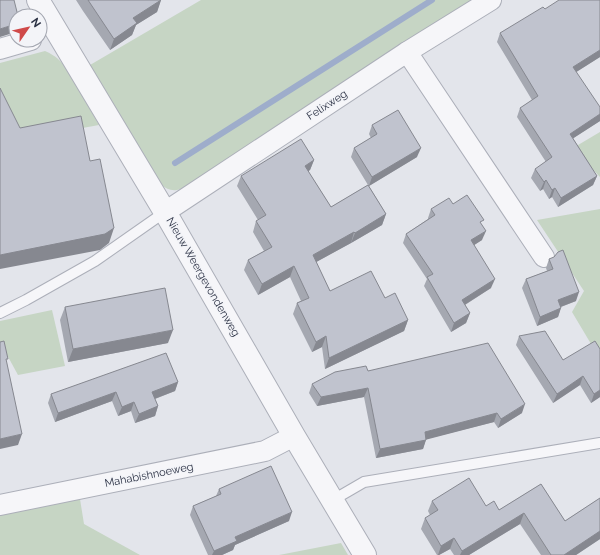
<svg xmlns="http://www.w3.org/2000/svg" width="600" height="555" font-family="Raleway,sans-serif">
<rect width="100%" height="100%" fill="#e3e5eb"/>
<g fill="#c6d5c4">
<path d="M201,0H479L192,183C188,185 182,189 177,190C166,192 158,182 151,175L90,65Z"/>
<path d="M45,51C56,56 60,60 67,69L99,125L22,139L0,97V63Z"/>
<path d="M600,132V177L573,148Z"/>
<path d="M600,209V359L572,312L584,291L537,220Z"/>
<path d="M52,310L65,366L18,375L0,342V321Z"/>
<path d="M80,499L84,524L140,555H0V515Z"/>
<path d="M341,543L348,555H279Z"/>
</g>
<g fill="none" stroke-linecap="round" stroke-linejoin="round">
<path stroke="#9eadcb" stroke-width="6" d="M175,163L432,0"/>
<defs>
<g id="service">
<path d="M0,313L26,300L95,261L165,212"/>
<path d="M333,500L364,482L600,443"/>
</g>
<g id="minor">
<path d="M0,49L31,40"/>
<path d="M407,52L544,257"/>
<path d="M165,212L407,52L491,0"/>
<path d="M0,505L265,451L294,436"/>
</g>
<path id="tertiary" d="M38,0L165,212L294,436L365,555"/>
</defs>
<use href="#service" stroke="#acafb9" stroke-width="12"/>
<use href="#minor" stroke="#acafb9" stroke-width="22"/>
<use href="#tertiary" stroke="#acafb9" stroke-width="24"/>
<use href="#service" stroke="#f6f6f9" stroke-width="10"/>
<use href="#minor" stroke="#f6f6f9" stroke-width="20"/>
<use href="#tertiary" stroke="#f6f6f9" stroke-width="22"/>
</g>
<g fill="#a5a8b1">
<path d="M76,0H161L157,12L136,25L132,35L110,50L83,11Z"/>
<path d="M600,0V57L576,72L600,114V121L573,138L597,176L593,185L558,207L552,197L549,199L543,189L540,191L531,178L535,169L546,162L517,117L520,108L532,100L497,42L500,33L545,9Z"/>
<path d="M372,125L417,157L369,186L386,214L382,225L351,243L316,262L330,291L385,298L408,320L404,331L325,369L322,347L312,352L293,314L297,303L301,301L290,277L258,295L244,270L248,260L264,251L253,232L256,221L258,220L237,186L241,176L314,160L310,170L308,171L331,207L368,185L351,157L354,148L371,138L369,134Z"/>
<path d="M453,204L482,225V240L474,245L491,288L465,305L470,313L466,323L451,332L424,286L427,279L403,243L406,234L428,219V218L431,209Z"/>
<path d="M549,259L576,301L561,307L558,317L537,326L522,288L526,279L547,271L546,268Z"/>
<path d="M65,307L168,343L68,362L60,320Z"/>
<path d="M519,336L563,360L600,349V397L591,403L580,385L553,403L516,345Z"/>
<path d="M368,371L522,413L498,428L494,422L426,439L423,449L376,458L364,397L317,406L309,393L312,384Z"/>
<path d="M178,382L175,391L155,399L158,406L155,416L135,423L131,411L118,416L112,401L55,422L48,403L51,394Z"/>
<path d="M541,484L565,521L600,498V539L576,555H541L520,524L469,555H454L450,549L439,555H437L421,529L425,518L430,515L428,511L432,501L486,506L499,510Z"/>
<path d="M219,489L289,521L235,545L233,550L222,555H208L190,515L193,506L216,496Z"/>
</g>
<g fill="#868890">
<path d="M161,0L157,12L136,25L132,35L110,50L114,39L133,18Z"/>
<path d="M16,24V32L0,37V29Z"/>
<path d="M600,50V57L570,76L573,67Z"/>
<path d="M600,114V121L566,143L570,134Z"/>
<path d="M421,148L417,157L369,186L372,177Z"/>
<path d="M314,160L310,170L301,176L305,166Z"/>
<path d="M597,176L593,185L558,207L561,198Z"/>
<path d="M546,180L543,189L540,191L544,182Z"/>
<path d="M555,188L552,197L549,199L552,190Z"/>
<path d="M386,214L382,225L351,243L355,233Z"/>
<path d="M114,228L109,243L100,250L0,269V255Z"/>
<path d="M486,231L482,240L468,249L471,240Z"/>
<path d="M354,232L351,243L309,266L313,255Z"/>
<path d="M294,266L290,277L258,295L262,284Z"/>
<path d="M495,279L491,288L458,309L462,300Z"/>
<path d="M579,292L576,301L555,309L558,300Z"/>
<path d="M561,308L558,317L537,326L540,317Z"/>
<path d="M470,313L466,323L451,332L454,323Z"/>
<path d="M408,320L404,331L325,369L329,358Z"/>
<path d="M173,330L168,343L68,362L73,349Z"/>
<path d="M326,336L322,347L312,352L316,342Z"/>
<path d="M583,376L580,385L553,403L557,394Z"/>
<path d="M178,382L175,391L149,401L152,392Z"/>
<path d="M368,388L364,397L317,406L321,397Z"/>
<path d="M600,390V397L591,403L594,394Z"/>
<path d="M116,392L112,401L55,422L58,413Z"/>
<path d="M134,402L131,411L118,416L122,407Z"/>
<path d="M525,404L522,413L498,428L501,419Z"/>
<path d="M158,406L155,416L135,423L139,414Z"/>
<path d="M497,413L494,422L421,441L425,432Z"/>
<path d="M22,434L18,445L0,449V439Z"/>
<path d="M426,440L423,449L376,458L380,449Z"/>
<path d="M292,512L289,521L235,545L233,550L222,555H212L214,551L235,537Z"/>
<path d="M524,513L520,524L469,555H460L462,551Z"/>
<path d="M600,531V539L576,555H564Z"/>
<path d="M454,538L450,549L439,555H438L441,546Z"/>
</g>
<g fill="#c0c3ce" stroke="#868890">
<path d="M0,0H14L18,16H16V24L0,29Z"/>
<path d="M88,0H161L133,18L137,23L114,39Z"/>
<path d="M559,0H600V50L573,67L600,107V114L570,134L597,176L561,198L555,188L552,190L546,180L544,182L535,169L552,157L520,108L538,96L500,33L543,7L545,9Z"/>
<path d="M0,88L20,128L81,116L90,161L100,159L114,228L105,234L0,255Z"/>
<path d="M398,110L421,148L372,177L354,148L377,134L372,125Z"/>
<path d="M301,139L314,160L305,166L331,207L368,185L386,214L355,233L354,232L313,255L330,291L371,271L385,298L395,293L408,320L329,358L326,336L316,342L297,303L309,298L294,266L262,284L248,260L272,247L256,221L266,215L241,176Z"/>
<path d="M467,195L484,220L480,222L486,231L471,240L495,279L462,300L470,313L454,323L427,277L433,274L406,234L435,215L431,209L449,198L453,204Z"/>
<path d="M563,250L579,292L558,300L561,308L540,317L526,279L553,269L549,259L554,257L558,252Z"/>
<path d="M165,288L173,330L73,349L65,307Z"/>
<path d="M545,331L563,360L595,341L600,349V390L594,394L583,376L557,394L519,336Z"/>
<path d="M4,341L8,359H6L22,434L0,439V342Z"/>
<path d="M488,343L525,404L501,419L497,413L425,432L426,440L380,449L368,388L321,397L312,384L335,372L366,366L368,371Z"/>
<path d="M166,353L178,382L152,392L158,406L139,414L134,402L122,407L116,392L58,413L51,394Z"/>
<path d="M271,466L292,512L235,537L237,541L214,551L193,506L221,494L219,489Z"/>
<path d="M469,478L486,506L494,501L499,510L541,484L565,521L600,498V531L564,555H551L524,513L462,551L454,538L441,546L425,518L438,510L432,501Z"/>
</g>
<g text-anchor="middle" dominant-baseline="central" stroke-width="3" stroke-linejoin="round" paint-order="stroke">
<g font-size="11" fill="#2a3043" stroke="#f3f4f8">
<text transform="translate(327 105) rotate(-33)">Felixweg</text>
<text transform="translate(203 277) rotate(60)">Nieuw Weergevondenweg</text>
<text transform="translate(149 475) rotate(-11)">Mahabishnoeweg</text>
</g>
</g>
<g transform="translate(28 28) rotate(56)"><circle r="19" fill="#f3f4f8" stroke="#a3a6b0"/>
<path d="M0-3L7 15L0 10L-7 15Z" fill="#cf4949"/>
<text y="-6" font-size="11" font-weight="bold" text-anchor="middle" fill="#2a3043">N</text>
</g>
</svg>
